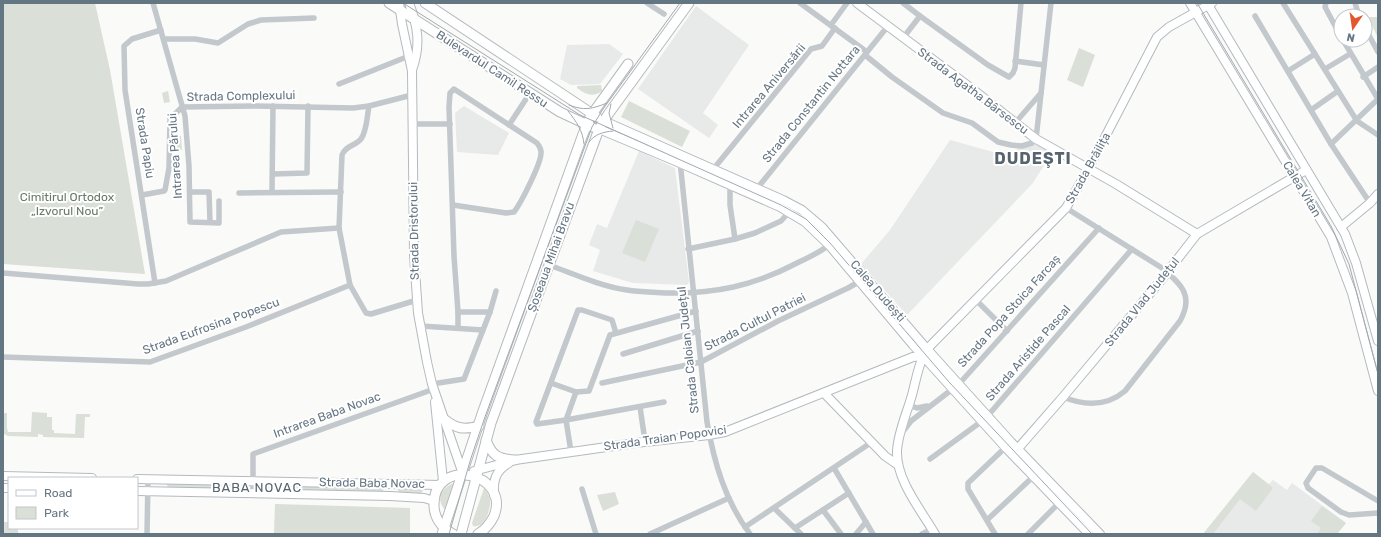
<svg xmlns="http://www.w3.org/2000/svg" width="1381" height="537" font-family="Rubik,sans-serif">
<rect width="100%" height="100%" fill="#fafaf8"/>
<g fill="#e8e9e9">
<path d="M696,6L749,45L703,113L718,125L709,138L638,89Z"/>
<path d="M609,44L623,54L600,84L571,85L560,79L567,45Z"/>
<path d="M464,106L509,133L498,155L457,152L455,113Z"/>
<path d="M950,140L1015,158L1017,148L1038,144L1052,150L1045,164L1032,184L907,315L861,264L890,230Z"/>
<path d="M639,151L675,168L689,282L687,285L633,283L593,271L600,250L589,245L597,224L607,228Z"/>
<path d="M1253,472L1269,484L1273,480L1287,490L1292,483L1346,523L1337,534H1203Z"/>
</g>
<g fill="#dadfd7">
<path d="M3,3H95L110,70L145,274L3,264Z"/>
<path d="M1368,17H1378V38Z"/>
<path d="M1079,48L1095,55L1083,87L1067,80Z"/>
<path d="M601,85L602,91C593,98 585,94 577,88V86Z"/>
<path d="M168,91L170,102L164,103L162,93Z"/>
<path d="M629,101L690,131L682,147L621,117Z"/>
<path d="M174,136H181L182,150L175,151Z"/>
<path d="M636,220L659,229L645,262L622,253Z"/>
<path d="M32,412L47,413V417H52V430H54V433L75,434L76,414H90V417H85L84,438L43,437V435L38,434V437L8,436L4,434L3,413H7V428L8,432H31Z"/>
<path d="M1253,472L1273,488L1256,511L1240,499L1213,534H1203Z"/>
<path d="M456,482L445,510C434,497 443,487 456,482Z"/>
<path d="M165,483L248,484L247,485V489H165L168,486Z"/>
<path d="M259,485L385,488L383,490L384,493L261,490V487Z"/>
<path d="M397,488H422L423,491L421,493L399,492Z"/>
<path d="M484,488C487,492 489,495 490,499C491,509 485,529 473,526L472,523Z"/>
<path d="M615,492L619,504L603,511L597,495Z"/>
<path d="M275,504L410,508V534H274Z"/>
<path d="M1322,506L1346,523L1337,534H1317L1321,528L1311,521Z"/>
<path d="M4,522H9V528H18V534H4Z"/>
</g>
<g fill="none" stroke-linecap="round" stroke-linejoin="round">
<defs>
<g id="secondary">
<path d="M399,3L402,24L412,71L414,255L418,313L427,362L432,384L463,474"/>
<path d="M409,3C418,26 421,46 412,70"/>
<path d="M857,3L971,88L1036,139L1116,184L1197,234"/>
<path d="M1190,3L1331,237L1352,293L1378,391"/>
<path d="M1207,3L1345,234L1356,263L1378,341"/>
<path d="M604,121L783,200L802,210L822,227L927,349L1011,442L1100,534"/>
<path d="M599,129L680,163L780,207L805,222L829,245L913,345L1006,448L1089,534"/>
<path d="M1341,227L1370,203L1378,194"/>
<path d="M824,393L885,456L898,465"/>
<path d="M435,402L443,481"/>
<path d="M1014,453L1063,397L1162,279L1197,234L1306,170"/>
<path d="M474,471L515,460L635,443L709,435L725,432L913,357L923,356"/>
<path d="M3,476L92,478"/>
<path d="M137,479L440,485"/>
<path d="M3,488H9"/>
<path d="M137,491L390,496L424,498L434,501"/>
<path d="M494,495C493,481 495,471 509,463"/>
<path d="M935,534C921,510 896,480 897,451C898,432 907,413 912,395C917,377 919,357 932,344L1066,208L1089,168L1157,37L1169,27L1212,3"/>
</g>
<g id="primary">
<path d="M389,3L560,112L592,127"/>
<path d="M425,3L597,117"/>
<path d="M444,419C457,429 463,430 479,426"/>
<path d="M486,440C492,456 498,459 515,460"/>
<path d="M442,534L483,411L583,134L590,117L628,64"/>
<path d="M453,534C442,528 434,518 434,505C433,456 511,472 494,516C490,524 485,530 478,534"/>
<path d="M461,534L491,423L599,129L609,113L689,3"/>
</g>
</defs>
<use href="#secondary" stroke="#b3babf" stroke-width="10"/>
<use href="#primary" stroke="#b5babe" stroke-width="11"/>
<g stroke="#c3c8cc" stroke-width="5.5">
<path d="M153,3L185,116L189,166L190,222L219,223V201"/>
<path d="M647,3L664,14"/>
<path d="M800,3L867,52"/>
<path d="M903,3L920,16"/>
<path d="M1283,3L1357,121L1378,135"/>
<path d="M1326,3L1325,7L1341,37"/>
<path d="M1355,3L1359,16"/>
<path d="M1255,16L1331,144L1370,203"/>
<path d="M831,25L847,3"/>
<path d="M1365,28L1378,52"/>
<path d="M903,38L920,16L988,65L1009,77L1013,73L1015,68L1021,3"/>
<path d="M164,39H195L218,43L248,24L261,20L314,18"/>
<path d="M1343,40L1378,99"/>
<path d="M865,55L892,77L943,113L972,123L998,142L1011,145L1022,146L1032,143L1036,139L1051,3"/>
<path d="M1015,61L1044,65"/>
<path d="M1325,69L1350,54"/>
<path d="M1288,71L1315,54"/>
<path d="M1363,77L1378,67"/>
<path d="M339,84L409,56"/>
<path d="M369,106C367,116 367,131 361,139C355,146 345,146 342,155L339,228L350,285L366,313L371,314L417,300"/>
<path d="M1311,110L1338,91"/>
<path d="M1015,123L1041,93"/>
<path d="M412,124H450"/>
<path d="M509,125L530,93"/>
<path d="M1331,144L1378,99"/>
<path d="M680,161L707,422C714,462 725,501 750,534"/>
<path d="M711,172L811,49L822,46L835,28"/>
<path d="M273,174L307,173L308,106"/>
<path d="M730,185V205L735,239"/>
<path d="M755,191L888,26"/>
<path d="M190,192H209L210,222"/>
<path d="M272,192L273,106"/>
<path d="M239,193L341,192"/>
<path d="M142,195L164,191L165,190L169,168L170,119L182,107L255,106L353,108L369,106L412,95"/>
<path d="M453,205L506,213L514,212C521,203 542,162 541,152C541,148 539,146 537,143L454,89L450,93L449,107L454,256L458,312V328"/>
<path d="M688,249L735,239L755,233L781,221L791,210"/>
<path d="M549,265C574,274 600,286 627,290C640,292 653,292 666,293C714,294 754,286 797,263C809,257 822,252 831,243"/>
<path d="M3,273L138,284H148L166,281L281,232L339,228"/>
<path d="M155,283L125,90L124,46L132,39L161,30"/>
<path d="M975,299L1007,331"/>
<path d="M458,312H490"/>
<path d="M421,326L483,330"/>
<path d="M616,333L612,320L582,310H578L536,422L537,424L566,420L664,402"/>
<path d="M623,354L698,331"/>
<path d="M3,357L150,362L246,327L350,285"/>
<path d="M551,383L576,392L566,420L571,452"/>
<path d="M602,383L701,362L778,321L848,288L862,280"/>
<path d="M432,384L464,379L490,312L496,291"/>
<path d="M576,392L589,391L610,335L696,311"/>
<path d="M1063,397C1085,406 1106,407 1125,391L1180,321C1194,296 1182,285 1162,268L1066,208"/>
<path d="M909,405L917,408L927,406"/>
<path d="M640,407L645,441"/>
<path d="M901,434L911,421L959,384L1099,228"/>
<path d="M930,459L978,424L991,412L1132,249"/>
<path d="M834,468L873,534"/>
<path d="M582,489L596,534"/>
<path d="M253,493V454L434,389"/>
<path d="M1378,501L1322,468H1316L1306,483L1308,488L1341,512L1349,515L1378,513"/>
<path d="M774,508L801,534"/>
<path d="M823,510L841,534"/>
<path d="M987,520L1036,474"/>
<path d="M745,527L872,442"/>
<path d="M795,528L849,493"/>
<path d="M147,534L148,479"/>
<path d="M650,534L729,498"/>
<path d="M856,534L866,522"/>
<path d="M922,534L932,529"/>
<path d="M995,534L968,489V483L1008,445"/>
<path d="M1028,534L1061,501"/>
</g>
<use href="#secondary" stroke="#fff" stroke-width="8"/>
<use href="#primary" stroke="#fff" stroke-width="9"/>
<g stroke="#a2aab0" stroke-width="1">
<path d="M403,3L580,115L781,205L806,219L830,243L949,382L1092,534"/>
<path d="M1197,3L1331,226L1349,264L1378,374"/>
<path d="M611,104L609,113L613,128"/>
<path d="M569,105C584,111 592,109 607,103"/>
<path d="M568,111C576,121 583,131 584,144"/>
<path d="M589,142C595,134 603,132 613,131"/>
<path d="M449,534L471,458L486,414L592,127L603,109L680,3"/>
</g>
</g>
<g text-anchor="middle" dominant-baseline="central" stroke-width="4" stroke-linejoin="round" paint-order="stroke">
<g font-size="12" fill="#657683" stroke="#fff">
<text transform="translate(492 69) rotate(33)">Bulevardul Camil Ressu</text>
<text transform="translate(769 86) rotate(-50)">Intrarea Aniversării</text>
<text transform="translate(973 91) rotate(37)">Strada Agatha Bârsescu</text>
<text transform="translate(241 96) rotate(-1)">Strada Complexului</text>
<text transform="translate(811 104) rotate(-51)">Strada Constantin Nottara</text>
<text transform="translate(145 143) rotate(81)">Strada Papiu</text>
<text transform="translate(175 156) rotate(-94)">Intrarea Părului</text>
<text transform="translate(1088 168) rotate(-61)">Strada Brăilița</text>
<text transform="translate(1302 189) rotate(59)">Calea Vitan</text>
<text transform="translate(414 231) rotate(-91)">Strada Dristorului</text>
<text transform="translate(551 257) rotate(-70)">Șoseaua Mihai Bravu</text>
<text transform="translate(878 291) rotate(49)">Calea Dudești</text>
<text transform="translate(1142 302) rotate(-51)">Strada Vlad Județul</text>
<text transform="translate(1009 311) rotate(-48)">Strada Popa Stoica Farcaș</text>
<text transform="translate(755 322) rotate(-27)">Strada Cultul Patriei</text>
<text transform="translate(211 326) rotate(-20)">Strada Eufrosina Popescu</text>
<text transform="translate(688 350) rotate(-96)">Strada Caloian Județul</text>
<text transform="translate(1028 353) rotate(-49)">Strada Aristide Pascal</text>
<text transform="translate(327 415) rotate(-20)">Intrarea Baba Novac</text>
<text transform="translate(665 438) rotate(-8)">Strada Traian Popovici</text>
<text transform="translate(372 483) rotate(1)">Strada Baba Novac</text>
</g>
<g font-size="12" fill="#687a64" stroke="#fff">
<text x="67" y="197">Cimitirul Ortodox<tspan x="67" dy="14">„Izvorul Nou”</tspan></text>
</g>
<g font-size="13" letter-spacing="1" fill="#57646e" stroke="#fff">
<text x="257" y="487">BABA NOVAC</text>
</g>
<g font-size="16" font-weight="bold" letter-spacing="1" fill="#57646e" stroke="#fff">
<text x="1033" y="158">DUDEŞTI</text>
</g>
</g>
<rect width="1381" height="537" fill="none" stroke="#657683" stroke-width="8"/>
<rect x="8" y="477" width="130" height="52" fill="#ffffff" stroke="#c1c8cd"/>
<rect x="16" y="490" width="20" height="6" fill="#ffffff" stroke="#c1c8cd"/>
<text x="44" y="497" font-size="12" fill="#657683">Road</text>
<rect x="16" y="507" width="20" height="12" fill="#dadfd7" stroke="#c1c8cd"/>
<text x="44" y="517" font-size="12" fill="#657683">Park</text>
<g transform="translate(1353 28) rotate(193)"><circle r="19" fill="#ffffff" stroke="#c1c8cd"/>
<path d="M0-3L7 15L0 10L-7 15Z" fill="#e4572e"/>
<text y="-6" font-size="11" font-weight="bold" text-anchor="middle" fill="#657683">N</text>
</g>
</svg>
